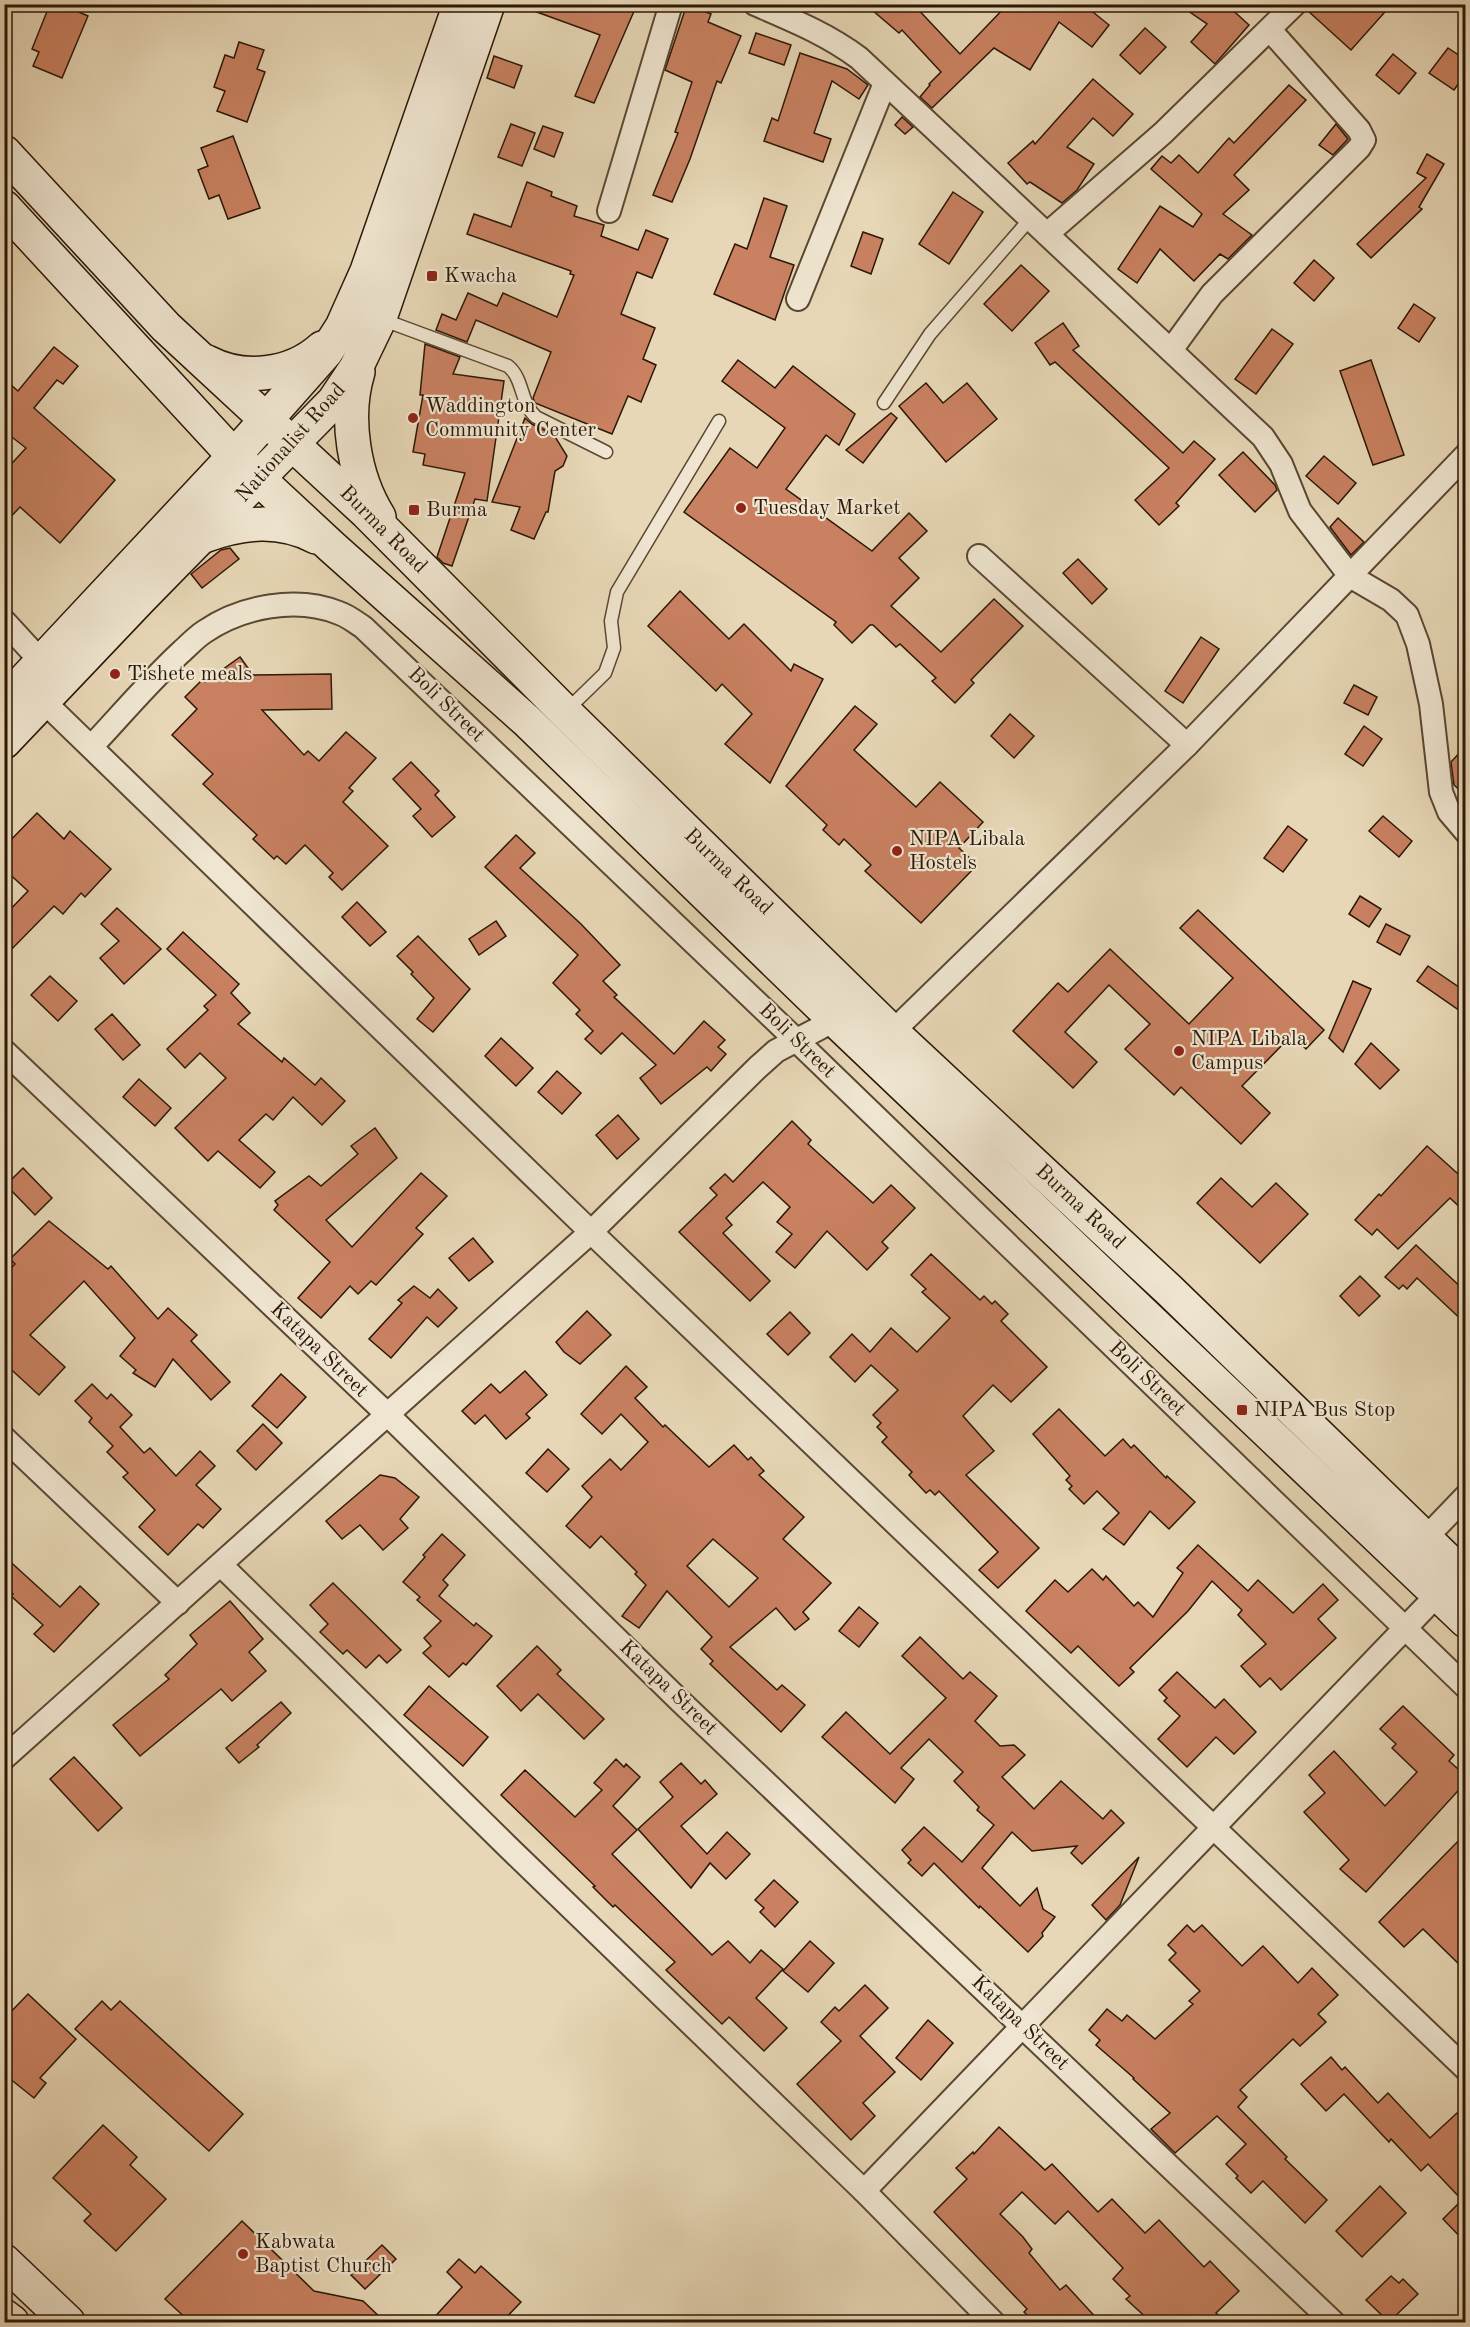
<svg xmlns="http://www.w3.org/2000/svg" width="1470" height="2327" font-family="'Old Standard TT',serif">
<rect width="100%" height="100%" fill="#e7d7b6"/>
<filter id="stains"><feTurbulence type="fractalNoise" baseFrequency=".00333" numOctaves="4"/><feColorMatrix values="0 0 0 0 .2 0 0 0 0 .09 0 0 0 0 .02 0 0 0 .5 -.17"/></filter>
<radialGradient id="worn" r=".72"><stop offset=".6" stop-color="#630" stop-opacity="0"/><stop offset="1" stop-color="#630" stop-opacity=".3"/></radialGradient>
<g fill="#c98161" stroke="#2b1706" stroke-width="1.5" fill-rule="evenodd">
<path d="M50,4H60L88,16L62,78L33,66L39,52L32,49Z"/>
<path d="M524,4H623L635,9L594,103L575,96L600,35L523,7Z"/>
<path d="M687,4L711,14L708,22L741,36L721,83L717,81L690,159L672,202L653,195L678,133L675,132L692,82L665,70Z"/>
<path d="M865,4H913L960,54L1008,4H1083L1109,25L1092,47L1059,22L1030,70L994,48L932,108L920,97L930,85L929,84L941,72L902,30L899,33Z"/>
<path d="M1178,4H1226L1249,25L1215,64L1191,42L1207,24Z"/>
<path d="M1308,4H1392L1351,50L1307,10Z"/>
<path d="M1145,28L1166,47L1140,74L1120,55Z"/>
<path d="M756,33L791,45L784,65L749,53Z"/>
<path d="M239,42L264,50L257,69L265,72L247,122L217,111L225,91L214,87L225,55L234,58Z"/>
<path d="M1448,48L1466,60V73L1454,90L1429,73Z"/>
<path d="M800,53L847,69L868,85L859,99L832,81L814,133L831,139L823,162L764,141L772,118L778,121Z"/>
<path d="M1393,54L1416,73L1399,94L1376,75Z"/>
<path d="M494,56L522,66L514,88L487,78Z"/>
<path d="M1093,79L1133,114L1113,136L1093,118L1067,147L1094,164L1077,190L1062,203L1030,182L1027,184L1008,163L1033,141L1035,144Z"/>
<path d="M1289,85L1306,100L1234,175L1249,190L1223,214L1252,235L1228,259L1220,254L1194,281L1160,249L1137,283L1118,269L1160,206L1193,227L1202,214L1151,169L1162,156L1171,163L1179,155L1198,173L1229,138L1234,143Z"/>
<path d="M902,117L913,127L905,134L895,125Z"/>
<path d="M511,124L535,133L522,166L498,157Z"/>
<path d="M1336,124L1348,139L1333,155L1319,145Z"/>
<path d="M543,126L563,133L554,157L534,149Z"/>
<path d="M233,136L260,208L228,219L219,195L209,199L198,170L208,166L201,148Z"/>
<path d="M1427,154L1444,164L1419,207L1422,209L1371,258L1357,244L1426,178L1417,173Z"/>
<path d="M527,182L552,192L551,196L577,206L574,216L604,225L601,236L638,250L646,230L668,239L652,278L637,272L621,314L655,328L643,359L656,365L641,402L628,396L612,434L535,403L533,398L551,352L476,320L467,342L436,330L442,314L456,320L468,293L497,306L503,293L557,317L574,275L570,274L571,271L467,234L474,214L511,227Z"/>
<path d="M953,192L983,212L949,264L919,244Z"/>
<path d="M764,198L787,206L770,257L794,265L775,320L714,294L735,244L747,249Z"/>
<path d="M863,232L883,239L871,274L851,266Z"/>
<path d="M1314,260L1334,278L1314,301L1294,283Z"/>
<path d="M1021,265L1049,291L1012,331L984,304Z"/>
<path d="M1414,304L1435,318L1419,342L1398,328Z"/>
<path d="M1063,323L1079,346L1073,350L1183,453L1194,441L1215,459L1176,503L1179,506L1159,525L1135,500L1169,468L1055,362L1050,365L1035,343Z"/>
<path d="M1272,329L1293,344L1256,394L1235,379Z"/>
<path d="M425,344L460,357L453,374L504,381L487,501L475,499L452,566L443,563L437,557L465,473L423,465L425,454L413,452L423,395H420Z"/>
<path d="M54,347L78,366L63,384L57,380L34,408L115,480L60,543L20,507L4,524V472L26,448L4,431V379L18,391Z"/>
<path d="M738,360L775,388L793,366L855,414L839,445L826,435L786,489L872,551L909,513L927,531L899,558L919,578L891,606L941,652L994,599L1023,626L971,680L974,683L955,703L932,681L936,678L900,644L896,647L873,625H870L852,643L834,625L836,622L684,512L730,448L757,468L785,428L722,381Z"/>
<path d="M1371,360L1404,455L1373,465L1340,371Z"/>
<path d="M926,383L943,403L967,383L997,419L946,462L899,406Z"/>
<path d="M891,413L897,418L863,463L846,450Z"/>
<path d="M525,418L532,424L554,435L567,456L563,466L555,471L548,512H546L534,539L511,530L520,507L492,502Z"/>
<path d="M1243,452L1275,485L1277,490L1255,512L1219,475Z"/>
<path d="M1324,456L1356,483L1338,504L1306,476Z"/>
<path d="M1338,518L1364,542L1351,555L1330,527Z"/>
<path d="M230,548L239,559L202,588L191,574L221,550Z"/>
<path d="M1078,559L1107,589L1092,604L1063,573Z"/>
<path d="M680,591L729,639L744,624L791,671L794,664L823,679L770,783L725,744L752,714L722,684L716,691L648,626Z"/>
<path d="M1201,637L1219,649L1183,703L1165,691Z"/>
<path d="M240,657L253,675L331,674L332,709L262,710L304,755L308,751L319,761L346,732L376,758L349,788L353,791L343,802L388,846L342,890L329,877L333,873L305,845L286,864L277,856L274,859L253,839L257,835L203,784L213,774L172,735L197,709L185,697L202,680L205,682Z"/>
<path d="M1354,685L1377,697L1368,715L1344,703Z"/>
<path d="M855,706L877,724L854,750L916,807L940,782L983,822L959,848L977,865L921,923L865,871L871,865L844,839L839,845L823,830L827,825L786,786Z"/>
<path d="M1010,714L1034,736L1014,758L991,736Z"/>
<path d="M1364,726L1382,739L1363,766L1345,754Z"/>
<path d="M1466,746V796L1454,785L1451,762Z"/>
<path d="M411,762L439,791L435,795L455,817L432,837L413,816L421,809L393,779Z"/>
<path d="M37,813L64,839L70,831L111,869L85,897L81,893L63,914L54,906L4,957V916L28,891L4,869V847Z"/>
<path d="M1383,816L1412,841L1399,857L1369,831Z"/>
<path d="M1288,826L1307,840L1283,872L1264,858Z"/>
<path d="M516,835L535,853L520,868L581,924L620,965L603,981L617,995L614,997L674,1054L704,1021L725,1040L718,1047L726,1054L711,1071L707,1067L661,1104L640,1078L656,1065L622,1033L601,1054L585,1039L593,1031L576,1014L580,1010L553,983L578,955L485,867Z"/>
<path d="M1360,896L1381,909L1369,927L1349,914Z"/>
<path d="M357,902L386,932L370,946L342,917Z"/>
<path d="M117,908L161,949L124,984L100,958L119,941L101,924Z"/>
<path d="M1198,910L1324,1030L1306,1049L1292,1035L1242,1086L1270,1113L1241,1144L1181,1087L1174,1095L1125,1049L1150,1024L1109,985L1065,1032L1097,1062L1073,1088L1013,1031L1058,983L1068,992L1110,949L1189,1024L1233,978L1180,928Z"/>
<path d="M496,921L506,936L479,955L469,939Z"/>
<path d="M1386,924L1410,936L1400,955L1377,942Z"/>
<path d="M183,932L239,984L231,993L250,1013L238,1024L282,1062L284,1058L315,1085L321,1078L345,1101L322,1125L293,1097L273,1120L266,1114L239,1140L275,1172L260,1188L218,1151L208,1161L175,1128L226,1078L200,1053L185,1068L167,1049L208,1010L204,1006L216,995L167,949Z"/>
<path d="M418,936L470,989L433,1032L417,1019L434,998L411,974L413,972L397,956Z"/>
<path d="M1428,966L1466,992V1015L1417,981Z"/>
<path d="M50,976L77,1001L58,1021L31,995Z"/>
<path d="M1353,981L1371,989L1343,1052L1329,1038Z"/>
<path d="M112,1014L140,1045L123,1060L95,1029Z"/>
<path d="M501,1038L533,1068L516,1086L485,1056Z"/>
<path d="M1371,1043L1399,1070L1380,1089L1355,1064Z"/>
<path d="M557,1071L581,1093L562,1114L538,1092Z"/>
<path d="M139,1079L171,1108L155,1126L123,1097Z"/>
<path d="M618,1115L639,1139L617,1159L596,1135Z"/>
<path d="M792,1121L811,1140L808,1144L873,1203L891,1185L915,1208L882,1242L888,1248L867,1270L827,1231L795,1268L776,1252L792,1234L777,1222L790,1207L763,1182L726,1218L732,1225L723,1233L770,1281L750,1301L679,1232L717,1195L710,1188L725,1174L733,1182Z"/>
<path d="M375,1128L397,1158L326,1220L352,1247L421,1173L447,1196L416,1228L423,1234L376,1285L371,1281L358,1294L350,1286L321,1318L298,1298L330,1262L274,1210L278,1205L275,1201L309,1176L321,1186L358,1154L351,1146Z"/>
<path d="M1427,1146L1466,1181V1213L1450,1198L1398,1249L1377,1229L1372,1235L1355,1220L1379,1194L1381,1196Z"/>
<path d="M23,1168L52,1198L35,1215L6,1185Z"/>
<path d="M1221,1178L1252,1207L1276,1183L1308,1214L1260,1263L1197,1203Z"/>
<path d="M49,1221L108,1269L111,1266L158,1319L168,1308L197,1335L191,1341L230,1382L211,1400L173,1359L155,1387L133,1373L136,1370L120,1356L135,1338L84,1281L30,1335L65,1367L39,1395L4,1363V1275L15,1264L10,1259Z"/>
<path d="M473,1238L493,1262L469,1281L449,1258Z"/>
<path d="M1416,1245L1466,1292V1324L1417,1278L1407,1289L1403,1285L1399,1289L1385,1277Z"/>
<path d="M931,1254L980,1300L984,1296L992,1304L995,1301L1008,1314L1001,1321L1047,1367L1011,1402L993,1385L963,1416L994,1451L966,1475L1039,1548L998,1588L979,1570L998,1552L939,1491L935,1495L930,1490L926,1493L909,1475L912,1472L882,1442L887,1437L877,1427L881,1423L873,1415L898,1390L871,1365L855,1382L830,1357L852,1334L870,1352L891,1328L917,1352L950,1318L922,1292L926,1289L911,1275Z"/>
<path d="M1360,1276L1380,1296L1359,1316L1340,1296Z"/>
<path d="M414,1286L430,1298L438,1289L457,1308L438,1327L427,1317L391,1358L369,1339L402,1303L398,1300Z"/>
<path d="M587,1311L611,1335L580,1364L564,1352L556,1342Z"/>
<path d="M790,1312L810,1333L788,1355L767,1334Z"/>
<path d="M626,1366L647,1387L635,1398L663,1427L665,1425L709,1467L734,1445L748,1460L751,1457L764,1471L759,1475L804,1517L783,1539L831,1583L803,1612L809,1619L795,1630L776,1608L730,1647L777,1690L782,1685L805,1705L781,1732L710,1664L713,1661L701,1649L712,1637L667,1591L639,1628L622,1616L646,1585L635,1574L637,1572L601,1536L590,1548L566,1526L592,1497L582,1486L610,1459L621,1470L648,1442L621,1414L602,1434L581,1414ZM713,1539L758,1578L729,1607L687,1566Z"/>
<path d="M525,1371L547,1395L526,1414L530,1418L506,1439L485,1415L475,1424L462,1411L491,1384L500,1393Z"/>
<path d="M281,1374L306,1397L277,1428L252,1406Z"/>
<path d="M92,1384L107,1399L111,1394L132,1415L120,1427L144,1453L150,1448L176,1476L200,1451L215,1466L196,1485L221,1509L203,1528L198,1524L168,1555L139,1527L155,1510L123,1477L128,1473L107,1452L113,1446L89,1422L92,1418L75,1401Z"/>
<path d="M1059,1409L1105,1456L1123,1439L1131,1448L1134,1445L1166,1478L1167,1476L1195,1502L1169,1529L1150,1511L1124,1545L1103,1529L1119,1513L1097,1491L1084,1504L1069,1489L1072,1486L1066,1480L1070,1476L1033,1434Z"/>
<path d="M263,1424L282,1443L256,1470L237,1451Z"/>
<path d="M548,1449L569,1469L547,1492L526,1473Z"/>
<path d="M380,1475L395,1478L419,1497L400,1519L408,1528L383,1550L360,1525L342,1539L326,1521Z"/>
<path d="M442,1534L465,1555L443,1580L448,1585L439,1596L474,1626L476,1623L492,1636L466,1665L463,1663L449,1677L423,1653L431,1646L424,1638L441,1621L417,1600L420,1597L403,1582L425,1557L423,1555Z"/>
<path d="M1198,1545L1248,1591L1258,1580L1293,1613L1323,1584L1338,1600L1318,1619L1336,1638L1281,1690L1270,1678L1260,1687L1241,1666L1266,1644L1238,1615L1242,1610L1212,1581L1188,1611L1130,1668L1134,1672L1119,1686L1078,1646L1071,1653L1026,1611L1055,1580L1068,1592L1092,1569L1103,1580L1106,1576L1134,1606L1138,1602L1153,1617L1183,1573L1177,1568Z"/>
<path d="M4,1556L60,1607L80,1586L99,1604L54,1652L34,1634L43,1625L11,1596L13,1594L4,1585Z"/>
<path d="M333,1583L401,1650L387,1663L379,1655L366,1668L347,1650L343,1654L320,1632L328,1624L310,1605Z"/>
<path d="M230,1601L263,1639L249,1652L266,1671L232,1701L221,1689L140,1756L113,1725L169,1679L165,1675L197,1644L190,1635Z"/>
<path d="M859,1607L878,1623L859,1647L839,1631Z"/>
<path d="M920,1637L963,1679L970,1672L997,1696L975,1721L1000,1746L1014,1745L1025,1755L1002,1777L1034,1809L1061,1781L1103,1819L1111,1810L1124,1823L1082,1864L1071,1853L1077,1846L1032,1851L1012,1832L982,1868L1020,1906L1037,1888L1043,1909L1055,1917L1042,1933L1043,1936L1028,1952L980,1906L979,1908L934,1863L922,1876L908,1863L911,1860L902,1850L924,1827L962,1862L994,1825L977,1810L979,1807L954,1781L963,1772L929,1739L901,1768L914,1779L895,1803L822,1737L846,1712L890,1754L946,1698L902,1656Z"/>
<path d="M537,1646L561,1670L557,1674L604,1719L584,1739L538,1694L521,1711L497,1686Z"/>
<path d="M1177,1672L1215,1708L1224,1699L1256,1732L1234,1754L1216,1737L1187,1767L1158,1739L1180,1716L1164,1701L1167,1698L1159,1690Z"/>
<path d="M429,1686L488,1737L463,1766L404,1715Z"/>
<path d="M281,1702L291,1713L257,1745L259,1747L239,1763L226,1748Z"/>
<path d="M1403,1706L1454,1755L1449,1761L1466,1776V1782L1366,1892L1340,1869L1349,1860L1304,1812L1325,1793L1309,1775L1334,1751L1385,1806L1417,1772L1392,1748L1396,1744L1380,1729Z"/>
<path d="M74,1757L122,1808L98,1831L50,1779Z"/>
<path d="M616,1759L624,1767L626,1764L640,1777L613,1806L637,1830L612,1854L712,1955L728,1941L750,1963L761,1950L783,1969L756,1998L787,2028L764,2051L729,2017L722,2024L666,1970L675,1962L615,1905L613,1907L593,1887L595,1886L501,1795L525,1770L575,1817L602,1790L594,1783Z"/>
<path d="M681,1763L701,1784L705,1780L717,1794L681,1826L707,1854L727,1832L750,1854L726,1879L710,1863L691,1888L638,1829L673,1797L660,1782Z"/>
<path d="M1466,1833V1971L1423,1929L1404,1947L1379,1922Z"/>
<path d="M1139,1857L1120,1905L1106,1920L1092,1905Z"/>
<path d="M774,1880L798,1902L775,1927L760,1912L764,1908L755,1900Z"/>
<path d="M1187,1925L1194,1932L1202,1925L1242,1966L1263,1946L1298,1983L1312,1968L1338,1995L1318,2014L1326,2022L1300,2046L1293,2039L1240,2090L1247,2097L1238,2107L1287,2157L1285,2159L1327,2200L1305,2223L1263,2181L1251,2193L1236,2178L1238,2176L1226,2164L1246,2144L1217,2116L1175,2153L1151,2129L1170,2113L1133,2079L1134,2078L1096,2045L1100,2040L1089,2030L1107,2009L1122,2021L1127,2015L1155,2039L1193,2004L1189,2001L1200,1991L1169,1960L1176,1953L1168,1945Z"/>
<path d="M810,1941L834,1963L808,1992L783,1971Z"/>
<path d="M865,1985L888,2008L860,2036L895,2072L863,2103L875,2116L851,2140L797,2084L841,2041L821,2022L835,2007L839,2011Z"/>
<path d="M28,1994L76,2039L40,2078L46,2083L34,2098L4,2074V2019Z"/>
<path d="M102,2001L111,2010L120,2001L243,2114L209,2151L75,2029Z"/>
<path d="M928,2020L953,2043L921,2080L896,2058Z"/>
<path d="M1331,2057L1342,2070L1345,2067L1378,2103L1388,2093L1430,2138L1457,2113L1466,2123V2243L1443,2219L1462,2200L1428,2164L1421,2171L1391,2139L1389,2142L1344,2094L1326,2111L1301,2084Z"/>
<path d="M103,2125L137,2157L130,2165L166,2199L116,2251L84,2221L91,2214L53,2178Z"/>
<path d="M999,2127L1045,2170L1052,2164L1098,2212L1112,2199L1145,2233L1159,2220L1204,2267L1210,2261L1239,2291L1216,2313L1227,2322H1151L1126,2299L1130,2296L1113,2279L1123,2268L1068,2211L1055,2224L1022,2192L1000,2214L1023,2237L1032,2249L1029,2253L1060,2290L1066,2285L1100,2322H1034L1024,2312L1027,2309L934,2212L967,2179L956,2168L973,2152L974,2154Z"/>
<path d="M1380,2186L1406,2213L1362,2257L1336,2231Z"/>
<path d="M242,2221L314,2291L363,2301L385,2322H190L165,2299Z"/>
<path d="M382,2245L396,2259L365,2289L351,2275Z"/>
<path d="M459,2259L475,2273L481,2266L521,2302L502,2322H430L462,2287L447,2272Z"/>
<path d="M1391,2276L1399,2283L1403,2279L1418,2294L1389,2322L1366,2300Z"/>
</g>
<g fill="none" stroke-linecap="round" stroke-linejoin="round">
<defs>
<g id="lane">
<path d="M381,319L508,366C524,379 520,403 536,417L606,452"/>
<path d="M884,403L930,334L1030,219"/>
<path d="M566,711L605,673L614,648L611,621L617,592L719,421"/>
</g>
<g id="street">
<path d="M755,4C792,20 827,34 859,58L1263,437L1281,464L1300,511L1350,576L1391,600L1407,615L1418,644L1431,704L1441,792L1449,812L1466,832"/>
<path d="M609,211L671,4"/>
<path d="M1047,234L1163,133L1295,4"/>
<path d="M798,299L885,83"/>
<path d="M1171,350L1212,294L1359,148L1364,140L1359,130L1270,30"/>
<path d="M979,556L1187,745"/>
<path d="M4,621L50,671"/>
<path d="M34,692L591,1232L1466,2069"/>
<path d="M92,746C121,715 149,682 180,653C188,646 195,638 204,632C242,606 297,596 339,613C348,616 355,622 363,627L796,1040L1466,1687"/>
<path d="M883,1041L1187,745L1466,455"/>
<path d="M4,1051L388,1415L679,1700L1333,2322"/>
<path d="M4,1438L178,1603"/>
<path d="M1417,1547L1466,1496"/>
<path d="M221,1565L506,1845L864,2191L993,2322"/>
<path d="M4,1758L591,1232L757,1068L776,1051L835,1020"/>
<path d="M864,2191L1438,1594"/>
</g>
<g id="secondary">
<path d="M4,152L166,327L367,513L565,712L891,1031L1169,1290L1466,1578"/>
<path d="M4,207L234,456L332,547L527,721L835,1020L1466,1621"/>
<path d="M207,362C243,381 291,376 322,348"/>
<path d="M358,372C344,418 354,477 379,517"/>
<path d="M204,536C243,522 279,518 316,537"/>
<path d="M4,702L234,456L326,352L342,327L367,271L460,4"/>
<path d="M4,742L140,599L334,401L356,368L380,318L488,4"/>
<path d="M4,2261L68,2322"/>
<path d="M4,2316L12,2322"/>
</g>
</defs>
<use href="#lane" stroke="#5a4732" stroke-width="15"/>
<use href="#street" stroke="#5a4732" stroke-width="26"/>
<use href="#secondary" stroke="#2b1706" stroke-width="36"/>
<use href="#lane" stroke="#efe5d0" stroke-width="12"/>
<use href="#street" stroke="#efe5d0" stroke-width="22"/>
<use href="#secondary" stroke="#efe5d0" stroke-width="33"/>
</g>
<g fill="#8f2418" stroke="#efe5d0" stroke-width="2">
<rect x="426" y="270" width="12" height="12" rx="3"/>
<circle cx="413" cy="418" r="6"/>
<circle cx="741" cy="508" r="6"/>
<rect x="408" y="504" width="12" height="12" rx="3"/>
<circle cx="115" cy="674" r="6"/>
<circle cx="897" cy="851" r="6"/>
<circle cx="1179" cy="1051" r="6"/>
<rect x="1236" y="1404" width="12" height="12" rx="3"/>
<circle cx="243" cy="2254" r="6"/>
</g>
<g text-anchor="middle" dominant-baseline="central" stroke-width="4.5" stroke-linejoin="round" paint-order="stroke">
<g font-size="21" fill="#2b1706" stroke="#efe5d0" text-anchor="start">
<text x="444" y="276">Kwacha</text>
<text x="425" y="406">Waddington<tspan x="425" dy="24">Community Center</tspan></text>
<text x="753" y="508">Tuesday Market</text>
<text x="426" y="510">Burma</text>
<text x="127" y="674">Tishete meals</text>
<text x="909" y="839">NIPA Libala<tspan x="909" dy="24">Hostels</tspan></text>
<text x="1191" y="1039">NIPA Libala<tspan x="1191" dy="24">Campus</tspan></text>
<text x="1254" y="1410">NIPA Bus Stop</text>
<text x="255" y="2242">Kabwata<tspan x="255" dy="24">Baptist Church</tspan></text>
</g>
<g font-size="21" fill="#2b1706" stroke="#efe5d0">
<text transform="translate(291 443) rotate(-48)">Nationalist Road</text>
<text transform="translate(383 530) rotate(45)">Burma Road</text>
<text transform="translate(446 705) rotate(44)">Boli Street</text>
<text transform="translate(728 872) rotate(44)">Burma Road</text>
<text transform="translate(797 1041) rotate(44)">Boli Street</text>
<text transform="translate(1080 1207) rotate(43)">Burma Road</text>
<text transform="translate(319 1350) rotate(44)">Katapa Street</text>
<text transform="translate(1147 1379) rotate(44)">Boli Street</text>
<text transform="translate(668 1688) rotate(44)">Katapa Street</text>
<text transform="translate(1020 2023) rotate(44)">Katapa Street</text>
</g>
</g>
<rect width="1470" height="2327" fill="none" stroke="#e7d7b6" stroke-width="24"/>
<rect x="6" y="6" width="1458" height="2315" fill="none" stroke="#2b1706" stroke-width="3"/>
<rect x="12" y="12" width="1446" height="2303" fill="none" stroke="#2b1706" stroke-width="1.5"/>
<rect width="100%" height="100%" filter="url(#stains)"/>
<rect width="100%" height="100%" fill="url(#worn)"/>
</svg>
